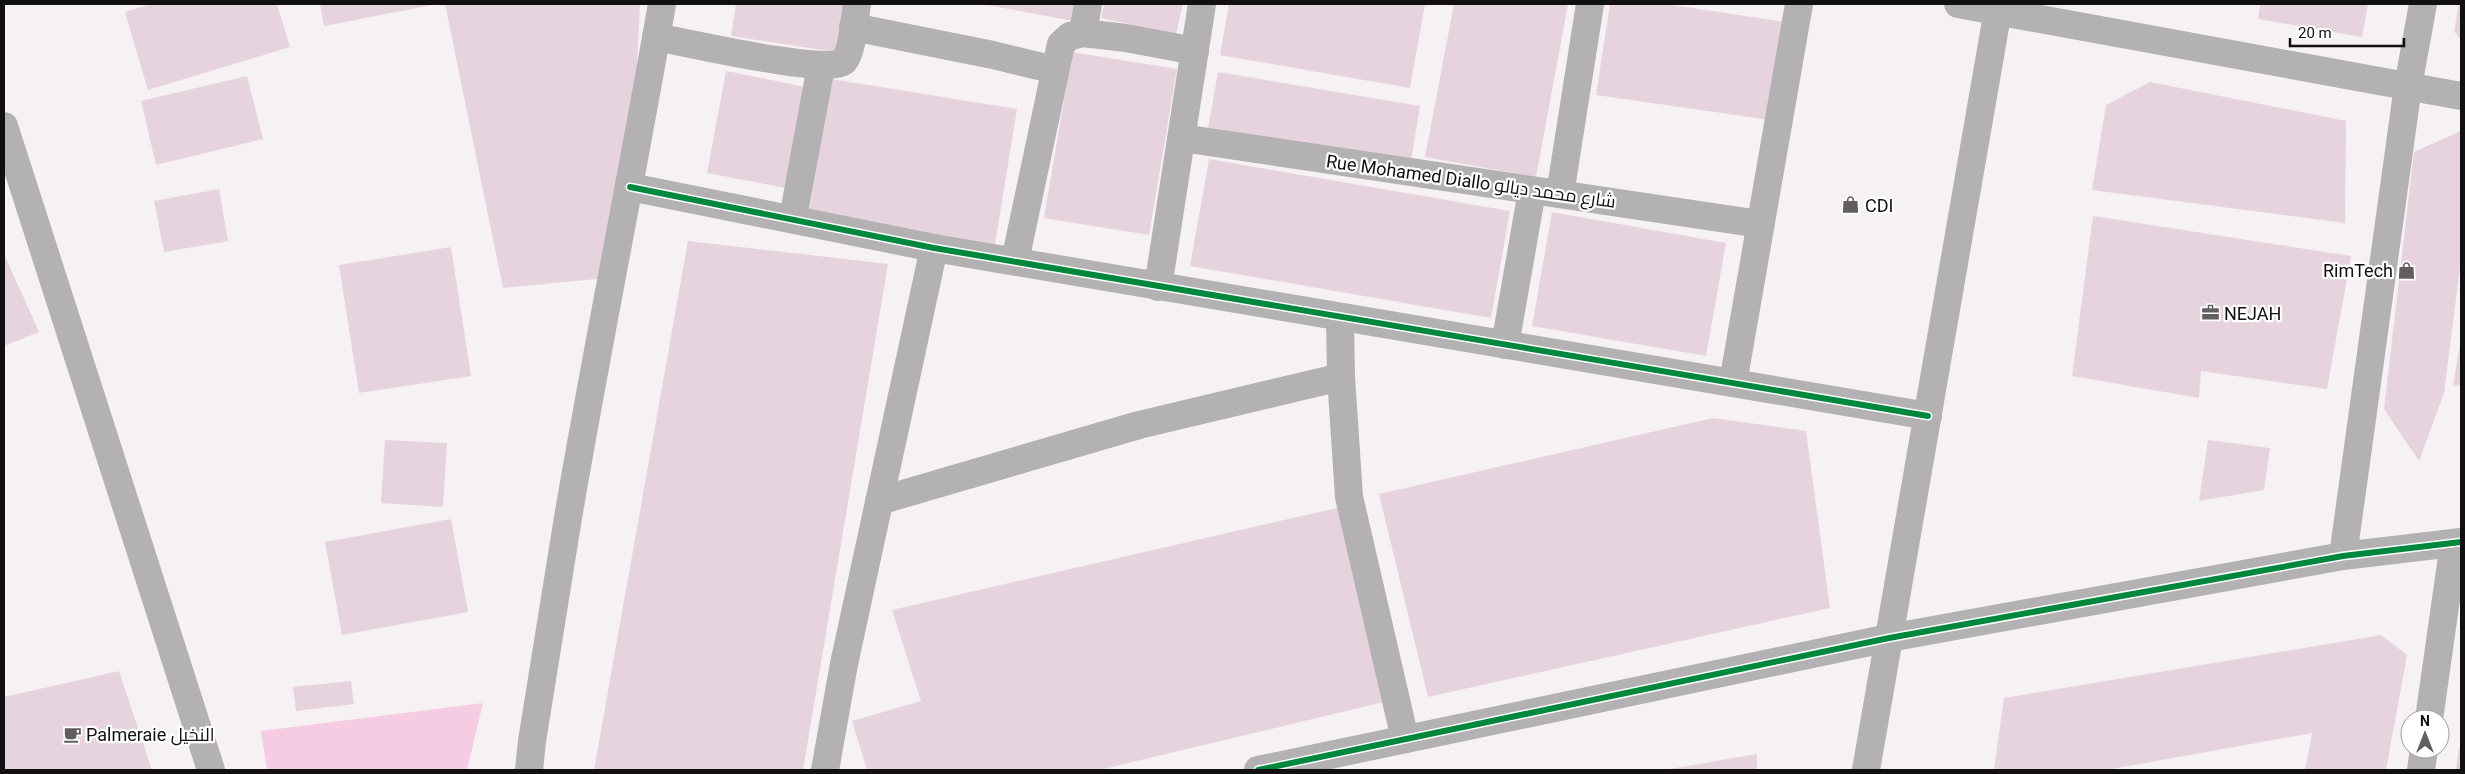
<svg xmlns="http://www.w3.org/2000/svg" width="2465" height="774" font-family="Roboto,Cairo,sans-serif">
<rect width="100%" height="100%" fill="#f6f1f3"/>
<path fill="#f6cce3" d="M483,703L467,770H267L261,731Z"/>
<g fill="#e7d3de">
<path d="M151,4H277L290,47L148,90L125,12Z"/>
<path d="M320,4H432V5L324,26Z"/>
<path d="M445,4H640L635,105L597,279L503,288Z"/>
<path d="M736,4H850L842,53L731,36Z"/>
<path d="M982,4H1076L1073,21Z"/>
<path d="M1104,4H1183L1176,34L1101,18Z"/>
<path d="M1229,4H1425L1410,88L1220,55Z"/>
<path d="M1454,4H1568L1536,177L1425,157Z"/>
<path d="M1610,4H1666L1785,22L1770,120L1596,95Z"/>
<path d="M2260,4H2368L2362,37L2258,19Z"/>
<path d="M2459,4H2461V40L2454,31Z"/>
<path d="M1072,52L1177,69L1149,235L1044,218Z"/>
<path d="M726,71L811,88L791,189L707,173Z"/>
<path d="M1218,72L1420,106L1411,161L1208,128Z"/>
<path d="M247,76L263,139L156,165L141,101Z"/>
<path d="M831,79L1017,109L995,244L809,214Z"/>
<path d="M2150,82L2346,121L2345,223L2092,190L2106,105Z"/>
<path d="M2461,131V259L2444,393L2419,461L2384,409L2414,152Z"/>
<path d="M1209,159L1510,211L1491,318L1190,266Z"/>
<path d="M219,189L228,241L164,252L154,201Z"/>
<path d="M1552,212L1726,243L1706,356L1532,326Z"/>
<path d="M2093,216L2351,256L2327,389L2201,371L2199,398L2072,376Z"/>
<path d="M688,241L888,264L803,770H594Z"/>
<path d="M451,247L471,376L359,393L339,265Z"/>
<path d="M4,254L39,332L4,346Z"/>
<path d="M2460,344L2461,385L2453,386Z"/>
<path d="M1713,418L1806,431L1830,608L1428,697L1379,494Z"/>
<path d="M385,440L447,443L443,507L381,503Z"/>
<path d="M2208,440L2270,448L2264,490L2199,501Z"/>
<path d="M1341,507L1388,701L1099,770H867L852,721L921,701L892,610Z"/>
<path d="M451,519L468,612L342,635L325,542Z"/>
<path d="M2381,635L2407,655L2386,770H2305L2312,733L2106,770H1994L2004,698Z"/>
<path d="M119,671L152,770H4V697Z"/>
<path d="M351,681L354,704L296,711L293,687Z"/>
<path d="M2459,748H2461V770H2456Z"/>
<path d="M1757,754V770H1670V769Z"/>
</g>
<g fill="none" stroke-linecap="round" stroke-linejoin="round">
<g stroke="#b3b1b2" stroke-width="28">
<path d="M1958,4L2461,96"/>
<path d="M853,27L993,55L1055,70"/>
<path d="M1083,33L1088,4"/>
<path d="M656,37C684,42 827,75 843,62C852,56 855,16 857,4"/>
<path d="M1182,138L1760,224"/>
<path d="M630,187L934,248L1928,416"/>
<path d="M1560,194L1590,4"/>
<path d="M793,218L821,66"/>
<path d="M1015,261L1061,44L1070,36L1083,33L1126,38L1195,51"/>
<path d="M1158,287L1202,4"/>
<path d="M1340,318L1341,377L1349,497L1405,739"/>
<path d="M1505,345L1532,191"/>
<path d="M1733,383L1799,4"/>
<path d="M879,501L1139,425L1341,377"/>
<path d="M2343,556L2408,86L2423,4"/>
<path d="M2429,719L2454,543"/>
<path d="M529,770L532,741C545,662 557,584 570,506C599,338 633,171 662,4"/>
<path d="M825,770L844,664L934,248"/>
<path d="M2421,770L2424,749"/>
</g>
<g stroke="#b3b1b2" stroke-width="28">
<path d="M4,126L211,770"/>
<path d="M1258,770L1889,638L2343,556L2461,542"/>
<path d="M1866,770L1999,4"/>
</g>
<defs>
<g id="cycleway">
<path d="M630,187L934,248L1928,416"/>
<path d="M1258,770L1889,638L2343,556L2461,542"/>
</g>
</defs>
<use href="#cycleway" stroke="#fff" stroke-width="9"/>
<use href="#cycleway" stroke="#00873e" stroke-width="6"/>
</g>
<defs>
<symbol id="shop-bare" viewBox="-9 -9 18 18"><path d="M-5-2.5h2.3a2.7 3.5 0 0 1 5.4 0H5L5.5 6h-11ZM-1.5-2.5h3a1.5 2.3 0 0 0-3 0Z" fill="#625e60" stroke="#fff" stroke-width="2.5" paint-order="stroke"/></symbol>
<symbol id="office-bare" viewBox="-9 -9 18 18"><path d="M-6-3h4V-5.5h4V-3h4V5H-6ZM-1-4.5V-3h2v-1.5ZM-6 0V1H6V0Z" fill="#625e60" stroke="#fff" stroke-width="2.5" paint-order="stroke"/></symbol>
<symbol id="cafe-bare" viewBox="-9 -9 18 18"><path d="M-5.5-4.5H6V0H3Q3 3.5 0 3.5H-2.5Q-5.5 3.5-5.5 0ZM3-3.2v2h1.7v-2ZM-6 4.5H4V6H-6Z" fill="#625e60" stroke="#fff" stroke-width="2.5" paint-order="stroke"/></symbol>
</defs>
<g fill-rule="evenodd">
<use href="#shop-bare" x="1838" y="192" width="25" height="25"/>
<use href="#shop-bare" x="2394" y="258" width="25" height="25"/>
<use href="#office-bare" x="2198" y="300" width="25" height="25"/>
<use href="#cafe-bare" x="60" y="722" width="25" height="25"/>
</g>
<g text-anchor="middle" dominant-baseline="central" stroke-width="4.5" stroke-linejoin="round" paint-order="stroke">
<g font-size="18" fill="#120f11" stroke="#fff">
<text transform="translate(1471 181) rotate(8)">Rue Mohamed Diallo شارع محمد ديالو</text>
</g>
<g font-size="18" fill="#120f11" stroke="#fff" text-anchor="start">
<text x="1865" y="205">CDI</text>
<text x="2393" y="270" text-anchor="end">RimTech</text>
<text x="2224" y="313">NEJAH</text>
<text x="86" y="734">Palmeraie النخيل</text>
</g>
</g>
<rect width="2465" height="774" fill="none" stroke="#120f11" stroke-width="10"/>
<g transform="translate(2425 734)"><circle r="24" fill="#ffffff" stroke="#a09fa0"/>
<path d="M0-4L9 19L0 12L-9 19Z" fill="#625e60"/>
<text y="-8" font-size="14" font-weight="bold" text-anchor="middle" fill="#120f11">N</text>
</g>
<path d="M2290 38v8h114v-8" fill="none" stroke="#120f11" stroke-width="2.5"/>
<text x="2298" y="38" font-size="15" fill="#120f11" stroke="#ffffff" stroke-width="4" paint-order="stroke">20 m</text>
</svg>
